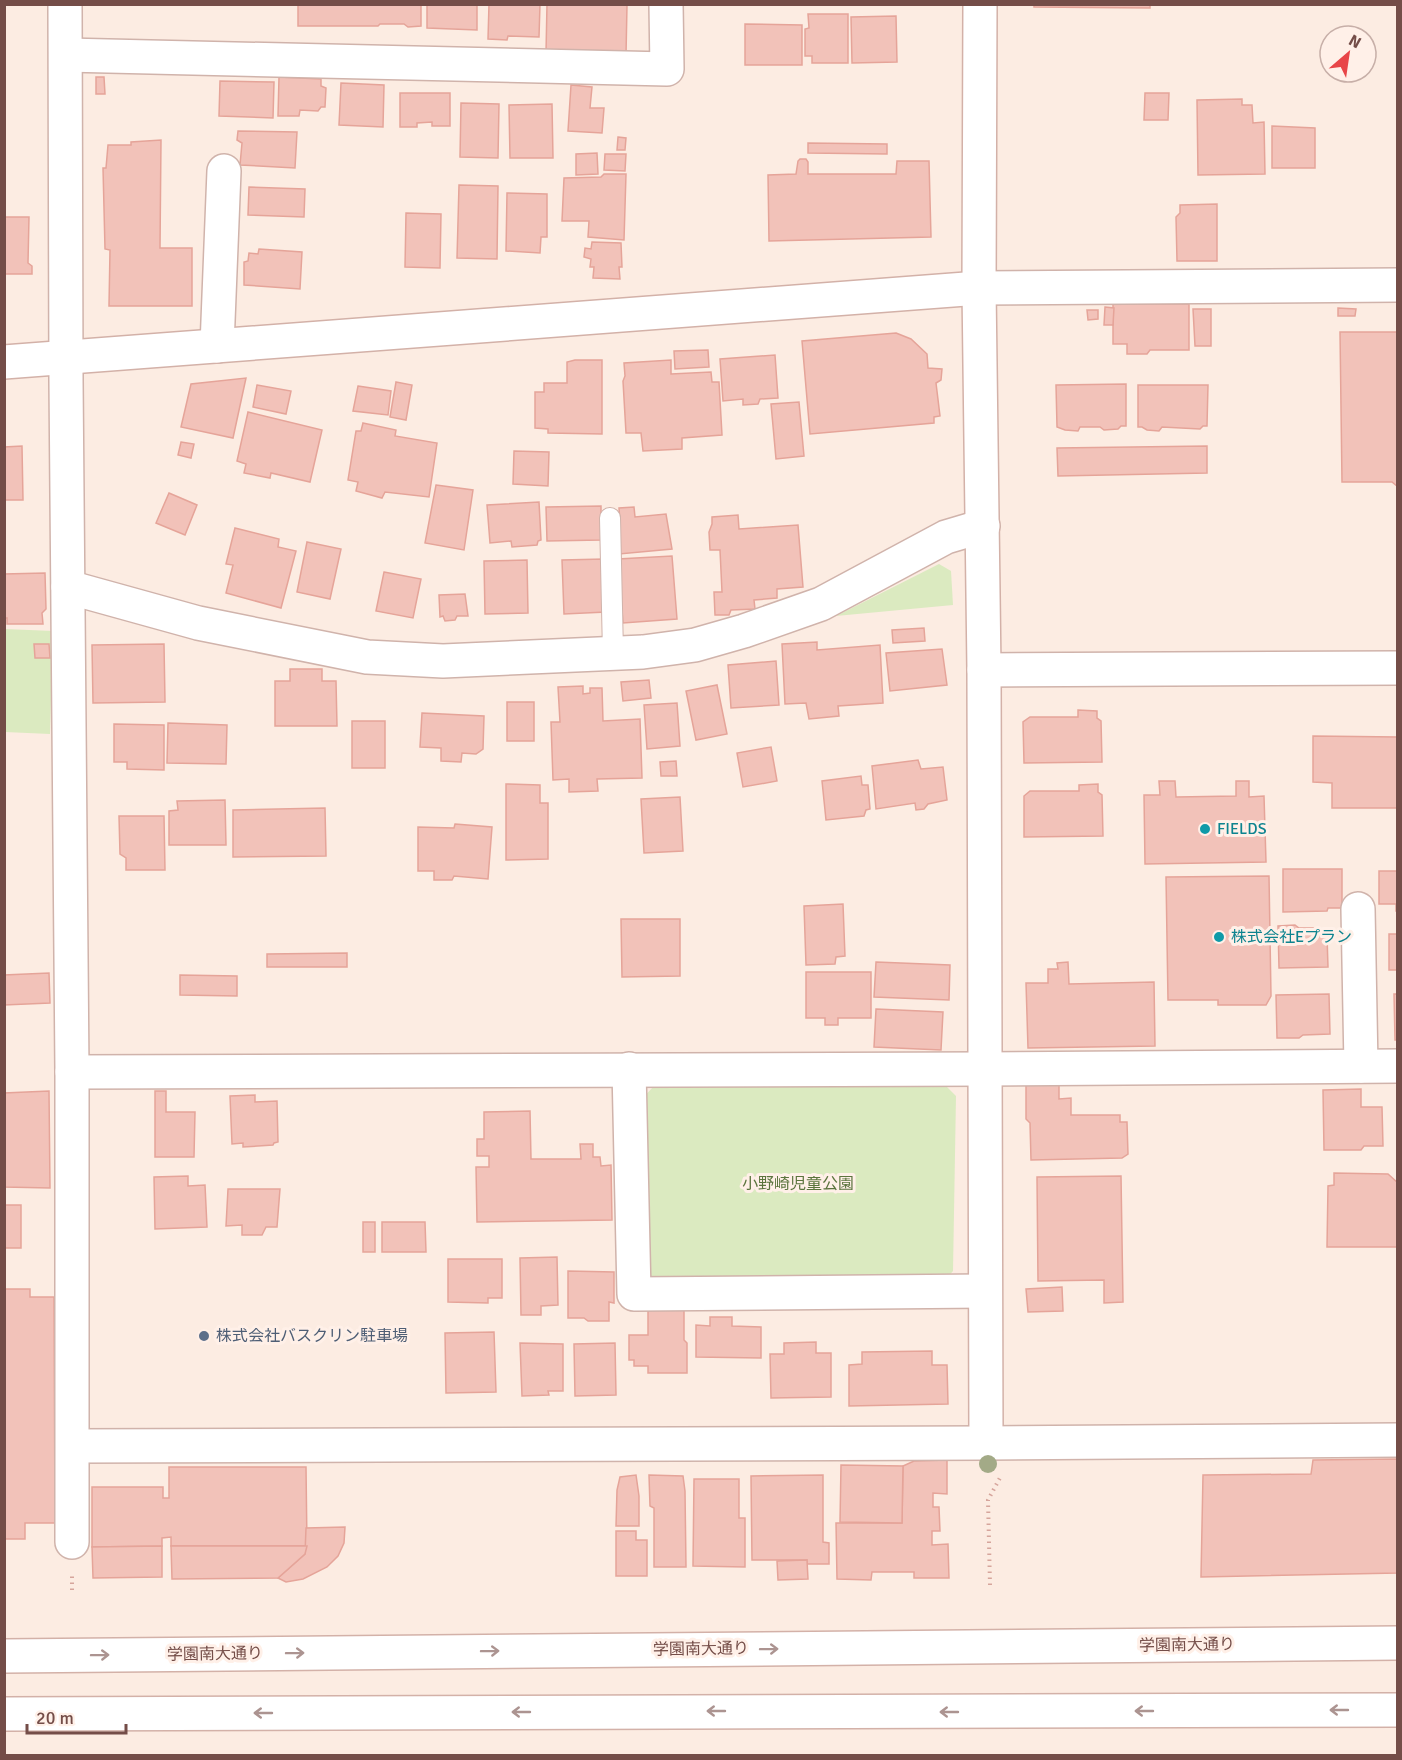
<svg xmlns="http://www.w3.org/2000/svg" width="1402" height="1760" font-family="Signika,'Noto Sans JP',sans-serif">
<rect width="100%" height="100%" fill="#fcece2"/>
<g fill="#dbeac0">
<path d="M939,564L951,571L953,605L836,616Z"/>
<path d="M5,629L53,631L50,734L5,732Z"/>
<path d="M944,1084L956,1096L953,1271L945,1280L658,1283L645,1269L640,1101L654,1086Z"/>
</g>
<g fill="#f2c2b9" stroke="#e5a499" stroke-width="1.5">
<path d="M298,4H421V26L408,27L404,24H380L378,26H298Z"/>
<path d="M427,4H477V30L427,28Z"/>
<path d="M489,4H540L539,37L508,36L507,40L488,39Z"/>
<path d="M547,4L627,5L626,55L546,53Z"/>
<path d="M1034,4H1150V8L1034,7Z"/>
<path d="M808,14H848V63H812V56H805V29L809,28Z"/>
<path d="M896,16L897,62L852,63L851,17Z"/>
<path d="M745,24L802,25V65H745Z"/>
<path d="M96,77H104L105,94H96Z"/>
<path d="M279,77L321,79V86L326,88L325,107H321L318,111L300,110L299,116H278Z"/>
<path d="M220,81L274,82L273,118L219,116Z"/>
<path d="M341,83L384,85L383,127L339,125Z"/>
<path d="M571,85L592,87L590,108H604L602,133L568,131Z"/>
<path d="M400,93H450V126H432V122L417,123V127H400Z"/>
<path d="M1145,93H1169L1168,120H1144Z"/>
<path d="M1242,99V105H1252L1253,123L1264,122L1265,174L1198,175L1197,100Z"/>
<path d="M461,103L499,104L498,158L460,157Z"/>
<path d="M552,104L553,158H510L509,105Z"/>
<path d="M1272,126L1315,128V168H1272Z"/>
<path d="M238,131L297,132L295,168L240,165L242,143L237,140Z"/>
<path d="M618,137L626,138L625,150H617Z"/>
<path d="M161,140L160,248H192V306H109L110,250L105,249L103,168H106L108,145H131V142Z"/>
<path d="M808,143L887,144V154L808,153Z"/>
<path d="M597,153L598,174L576,175V154Z"/>
<path d="M605,154H626L625,171L604,170Z"/>
<path d="M800,159H806L808,162V174H896L897,161H929L931,237L769,241L768,175L796,174L798,161Z"/>
<path d="M604,174H626L624,240L588,237L589,221H562L564,178L601,177Z"/>
<path d="M459,185L498,186L497,259L457,258Z"/>
<path d="M249,187L305,189L304,217L248,215Z"/>
<path d="M507,193L547,194V237H541L540,253L506,251Z"/>
<path d="M1217,204V261H1177L1176,217L1180,213V205Z"/>
<path d="M406,213L441,214L440,268L405,267Z"/>
<path d="M4,217H29L28,263L32,266V274H4Z"/>
<path d="M592,242L621,243L622,267H619L620,279L593,278L594,267H590L591,259L584,257L585,248L591,249Z"/>
<path d="M259,249L302,252L300,289L244,285V262L248,261L249,253L258,254Z"/>
<path d="M1113,304H1189V350H1150L1147,354H1127V344H1113Z"/>
<path d="M1105,307L1114,308L1113,325H1104Z"/>
<path d="M1338,308L1356,309L1355,316H1338Z"/>
<path d="M1193,309H1211V346H1195Z"/>
<path d="M1087,310H1098V319L1088,320Z"/>
<path d="M1340,332H1398V487L1392,482H1342Z"/>
<path d="M896,333L911,339L927,354L928,368L942,369L941,380L936,383L940,416L934,417V423L810,434L802,341Z"/>
<path d="M708,350L709,367L675,369L674,351Z"/>
<path d="M775,355L778,398L760,399L758,404L743,405V399L723,401L720,359Z"/>
<path d="M575,360H602V434L548,433V429L535,428V392H544V383H567V362Z"/>
<path d="M671,360V374L711,372L712,382H719L722,435L682,438V449L643,451L641,433H626L623,381L625,376L624,363Z"/>
<path d="M246,378L233,438L181,427L191,384Z"/>
<path d="M396,382L412,385L406,420L390,417Z"/>
<path d="M1126,384V426H1121L1118,429L1104,430L1100,427H1080L1078,431L1065,430L1057,427L1056,385Z"/>
<path d="M257,385L291,391L286,414L253,407Z"/>
<path d="M1138,385H1208L1207,426H1203L1200,429L1162,427L1159,431L1147,430L1142,427H1138Z"/>
<path d="M358,386L391,391L388,415L353,411Z"/>
<path d="M799,402L804,456L776,459L771,404Z"/>
<path d="M248,412L322,430L310,482L271,473L270,478L244,473L246,464L237,461Z"/>
<path d="M363,423L396,430L395,436L437,443L429,497L385,492L382,498L356,491L358,482L348,480L356,431H361Z"/>
<path d="M181,442L194,444L191,458L178,455Z"/>
<path d="M22,446L23,500H4V447Z"/>
<path d="M1207,446V473L1058,476L1057,448Z"/>
<path d="M514,451L549,452L548,486L513,484Z"/>
<path d="M436,485L473,490L464,550L425,543Z"/>
<path d="M169,493L197,505L185,535L156,523Z"/>
<path d="M539,502L541,540L538,541L537,545L512,547L511,541L490,543L487,505Z"/>
<path d="M601,506V540L547,541L546,507Z"/>
<path d="M634,507L635,517L666,514L672,549L619,554L616,524L620,523L619,508Z"/>
<path d="M738,515L739,529L798,525L803,587L777,589V598L754,600L755,609L731,610L729,615H715L714,592H722L720,550H710L709,532L712,524V517Z"/>
<path d="M235,528L279,539L278,547L296,551L281,608L226,593L233,565L226,564Z"/>
<path d="M307,542L341,549L330,599L297,592Z"/>
<path d="M672,556L677,619L623,623L618,559Z"/>
<path d="M604,559L606,612L564,614L562,560Z"/>
<path d="M527,560L528,613L485,614L484,561Z"/>
<path d="M384,572L421,579L413,618L376,611Z"/>
<path d="M45,573L46,609L42,613L43,624H7V618H4V574Z"/>
<path d="M465,594L468,616H457L455,620L445,621L443,616L440,617L439,595Z"/>
<path d="M924,628L925,641L893,643L892,630Z"/>
<path d="M817,642V650L880,645L883,703L838,706L839,716L809,719L806,703L785,704L782,644Z"/>
<path d="M34,644H49L50,658H35Z"/>
<path d="M164,644L165,702L93,703L92,645Z"/>
<path d="M942,649L947,685L890,691L886,653Z"/>
<path d="M776,661L779,705L731,708L728,665Z"/>
<path d="M290,669H322V681H336L337,726H275V681H290Z"/>
<path d="M649,680L651,698L623,701L621,682Z"/>
<path d="M717,685L727,734L696,740L686,691Z"/>
<path d="M583,686V694L590,693V688H602L603,721L640,719L642,778L597,779L598,791L569,792V779L553,780L551,722H560L558,687Z"/>
<rect x="507" y="702" width="27" height="39"/>
<path d="M677,703L680,746L647,749L644,705Z"/>
<path d="M1078,710L1097,711V718L1101,721L1102,762L1024,763L1023,722L1030,717H1078Z"/>
<path d="M422,713L484,716L483,749L476,754L462,753L461,762L441,761V748L420,747Z"/>
<rect x="352" y="721" width="33" height="47"/>
<path d="M168,723L227,725L226,764L167,763Z"/>
<path d="M114,724L164,725V770L127,769V762H114Z"/>
<path d="M1313,736L1398,737V808H1332V783L1313,782Z"/>
<path d="M771,747L777,781L743,787L737,753Z"/>
<path d="M918,760L921,769L943,767L947,800L928,804L924,809L916,810L915,803L876,809L872,766Z"/>
<path d="M676,761L677,776H661L660,762Z"/>
<path d="M861,776L862,785H868L870,809L866,810L864,816L826,820L822,781Z"/>
<path d="M1159,781H1175L1176,797L1236,796V781H1249V797L1264,796L1266,862L1145,864L1144,795H1160Z"/>
<path d="M506,784L540,785V803H548V859L506,860Z"/>
<path d="M1098,784V792L1102,795L1103,836L1024,837V796L1030,791H1079V785Z"/>
<path d="M680,797L683,851L644,853L641,799Z"/>
<path d="M225,800L226,845H169V811L178,810L177,801Z"/>
<path d="M325,808L326,856L233,857V810Z"/>
<path d="M119,816H164L165,870H126V858L120,854Z"/>
<path d="M455,824L492,827L488,879L454,876L452,880H434V871H418V827L454,828Z"/>
<path d="M1283,869H1342V908H1328L1327,911L1283,912Z"/>
<path d="M1379,871H1398V911H1396V904H1379Z"/>
<path d="M1269,876L1271,996L1266,1005H1218V1000H1168L1166,877Z"/>
<path d="M843,904L845,956L836,957L835,964L806,965L804,906Z"/>
<path d="M621,919H680V976L622,977Z"/>
<path d="M1295,925L1299,928H1313V936H1327L1328,967L1279,968L1278,926Z"/>
<rect x="1389" y="934" width="9" height="36"/>
<path d="M347,953V967H267V954Z"/>
<path d="M876,962L950,965L949,1000L874,997Z"/>
<path d="M1068,962L1069,984L1154,982L1155,1046L1028,1048L1026,983H1048V969H1058L1057,963Z"/>
<path d="M806,972H871V1018H838V1025H825V1018H806Z"/>
<path d="M49,973L50,1003L4,1005V975Z"/>
<path d="M180,975L237,976V996L180,995Z"/>
<path d="M1329,994L1330,1034L1303,1035L1299,1038H1277L1276,995Z"/>
<path d="M1394,994H1398V1040H1395Z"/>
<path d="M876,1009L943,1012L941,1050L874,1047Z"/>
<path d="M1059,1084V1099L1071,1098V1115H1120V1122H1127L1128,1154L1122,1158L1031,1160L1030,1123L1026,1119V1085Z"/>
<path d="M1361,1089V1107H1382L1383,1146H1364L1361,1150H1324L1323,1090Z"/>
<path d="M49,1091L50,1188L4,1187V1093Z"/>
<path d="M155,1091H166V1112H195L194,1157H155Z"/>
<path d="M255,1095V1102L277,1101L278,1142L274,1143L273,1145L243,1147V1143L232,1144L230,1096Z"/>
<path d="M530,1111L531,1159H581L580,1144H593V1157H600L601,1166L611,1165L612,1220L477,1222L476,1167H489V1156H477V1139H484V1112Z"/>
<path d="M1334,1173L1388,1174L1398,1183V1247H1327L1328,1186L1334,1185Z"/>
<path d="M188,1176V1186L205,1185L207,1227L155,1229L154,1177Z"/>
<path d="M1121,1176L1123,1302L1104,1303V1280L1038,1281L1037,1177Z"/>
<path d="M228,1189H280L277,1227H266L262,1235H242V1225L226,1226Z"/>
<rect x="4" y="1205" width="17" height="43"/>
<rect x="363" y="1222" width="12" height="30"/>
<path d="M382,1222H425L426,1252H382Z"/>
<path d="M557,1257L558,1305L541,1306V1315H521L520,1258Z"/>
<path d="M448,1259H502V1298H488V1303L448,1302Z"/>
<path d="M568,1271L614,1272V1303L609,1302V1321H588L584,1318H568Z"/>
<path d="M1062,1287L1063,1311L1028,1312L1026,1289Z"/>
<path d="M4,1289H30V1297H54L55,1523H25V1539H4Z"/>
<path d="M648,1310H684V1340L687,1343V1373H648V1366H634V1360H629V1335H648Z"/>
<path d="M710,1317H732V1326L761,1327V1358L696,1357V1325L710,1326Z"/>
<path d="M494,1332L496,1392L446,1393L445,1333Z"/>
<path d="M816,1342V1353H831V1397L771,1398L770,1354H784V1343Z"/>
<path d="M520,1343L563,1344V1391H548L549,1395L522,1396Z"/>
<path d="M615,1343L616,1395L575,1396L574,1344Z"/>
<path d="M932,1351V1365H947L948,1404L849,1406V1365L862,1364V1352Z"/>
<path d="M1398,1459V1573L1201,1577L1203,1475L1311,1474L1313,1460Z"/>
<path d="M947,1460V1494L933,1493V1507H939L940,1531H932V1545L948,1544L949,1578H914V1572H872L871,1580L837,1579L836,1523H902L903,1466L914,1461Z"/>
<path d="M841,1465L903,1466L902,1523L840,1522Z"/>
<path d="M169,1467H306L307,1546H171V1537L162,1538V1546L92,1547V1487H163V1498H169Z"/>
<path d="M636,1475L639,1496V1526H616L617,1490L620,1477Z"/>
<path d="M649,1475L683,1476L685,1491L686,1567H654V1508L650,1506Z"/>
<path d="M823,1475V1542L829,1543V1564H807V1560H752L751,1476Z"/>
<path d="M694,1479H739V1518H745V1567L693,1566Z"/>
<path d="M345,1527L344,1543L338,1556L327,1567L303,1579L286,1582L278,1578L305,1554L306,1528Z"/>
<path d="M616,1531H636V1540H647V1576H616Z"/>
<path d="M162,1546V1577L93,1578L92,1547Z"/>
<path d="M171,1546H307L305,1554L278,1578L172,1579Z"/>
<path d="M807,1560L808,1579L778,1580L777,1561Z"/>
</g>
<g fill="none" stroke-linecap="round" stroke-linejoin="round">
<defs>
<path id="lane" d="M610,518L613,653"/>
<g id="street">
<path d="M65,4L66,380L72,1072V1542"/>
<path d="M66,55L667,69L666,4"/>
<path d="M979,288L1398,285"/>
<path d="M217,346L224,171"/>
<path d="M68,587L198,623L367,657L443,661L643,652L695,645L744,631L821,604L946,537L983,526"/>
<path d="M984,670L1398,668"/>
<path d="M1358,909L1361,1066"/>
<path d="M629,1069L634,1294L985,1291"/>
<path d="M72,1072L986,1069L1398,1066"/>
<path d="M73,1446L986,1443L1398,1440"/>
</g>
<g id="secondary">
<path d="M980,4L979,288L984,670L986,1443"/>
<path d="M4,362L979,288"/>
<path d="M4,1656L1398,1643"/>
<path d="M4,1714L1398,1710"/>
</g>
</defs>
<use href="#lane" stroke="#d0b3ab" stroke-width="22"/>
<use href="#street" stroke="#d0b3ab" stroke-width="36"/>
<use href="#secondary" stroke="#d3b1a8" stroke-width="36"/>
<g stroke="#d6a59c" stroke-width="4" stroke-dasharray="1.5 4.5" stroke-linecap="butt">
<path d="M990,1585L988,1500L1001,1476"/>
<path d="M72,1590V1573"/>
</g>
<use href="#lane" stroke="#fff" stroke-width="20"/>
<use href="#street" stroke="#fff" stroke-width="33"/>
<use href="#secondary" stroke="#fff" stroke-width="33"/>
</g>
<circle fill="#a3aa87" cx="988" cy="1464" r="9"/>
<defs><path id="oneway-shaft" d="M-6 0H5M1.5-3L5.5 0L1.5 3" fill="none" stroke-width="1.6" stroke-linecap="round" stroke-linejoin="round" transform="scale(1.5)"/></defs>
<g stroke="#ac9491">
<use href="#oneway-shaft" transform="translate(769 1649) rotate(-1)"/>
<use href="#oneway-shaft" transform="translate(490 1651) rotate(-1)"/>
<use href="#oneway-shaft" transform="translate(295 1653) rotate(-1)"/>
<use href="#oneway-shaft" transform="translate(100 1655) rotate(-1)"/>
<use href="#oneway-shaft" transform="translate(1339 1710) rotate(180)"/>
<use href="#oneway-shaft" transform="translate(716 1711) rotate(180)"/>
<use href="#oneway-shaft" transform="translate(1144 1711) rotate(180)"/>
<use href="#oneway-shaft" transform="translate(521 1712) rotate(180)"/>
<use href="#oneway-shaft" transform="translate(949 1712) rotate(-180)"/>
<use href="#oneway-shaft" transform="translate(263 1713) rotate(180)"/>
</g>
<g fill="#0f9aa8" stroke="#fff0e8" stroke-width="2">
<circle cx="1205" cy="829" r="6"/>
<circle cx="1219" cy="937" r="6"/>
</g>
<circle fill="#5c6f8a" stroke="#fff0e8" stroke-width="2" cx="204" cy="1336" r="6"/>
<g text-anchor="middle" dominant-baseline="central" stroke-width="6" stroke-linejoin="round" paint-order="stroke">
<g font-size="16" fill="#0d838f" stroke="#fff0e8" text-anchor="start">
<text x="1217" y="829">FIELDS</text>
<text x="1231" y="937">株式会社Eプラン</text>
</g>
<g font-size="16" fill="#5b743d" stroke="#fff0e8">
<text x="798" y="1184">小野崎児童公園</text>
</g>
<g font-size="16" fill="#4e5e75" stroke="#fff0e8" text-anchor="start">
<text x="216" y="1336">株式会社バスクリン駐車場</text>
</g>
<g font-size="16" fill="#744d48" stroke="#fff0e8">
<text transform="translate(1187 1645) rotate(-1)">学園南大通り</text>
<text transform="translate(701 1649) rotate(-1)">学園南大通り</text>
<text transform="translate(215 1654) rotate(-1)">学園南大通り</text>
</g>
</g>
<rect width="1402" height="1760" fill="none" stroke="#744d48" stroke-width="12"/>
<g transform="translate(1348 54) rotate(29)"><circle r="28" fill="#fff0e8" stroke="#c7afa8" stroke-width="1.5"/>
<path d="M0-4.5L10 22L0 15L-10 22Z" fill="#e84548"/>
<text y="-9" font-size="16" font-weight="bold" text-anchor="middle" fill="#744d48">N</text>
</g>
<path d="M27 1724v9h99v-9" fill="none" stroke="#744d48" stroke-width="3"/>
<text x="36" y="1724" font-size="18" fill="#744d48" stroke="#fff0e8" stroke-width="4.5" paint-order="stroke">20 m</text>
</svg>
